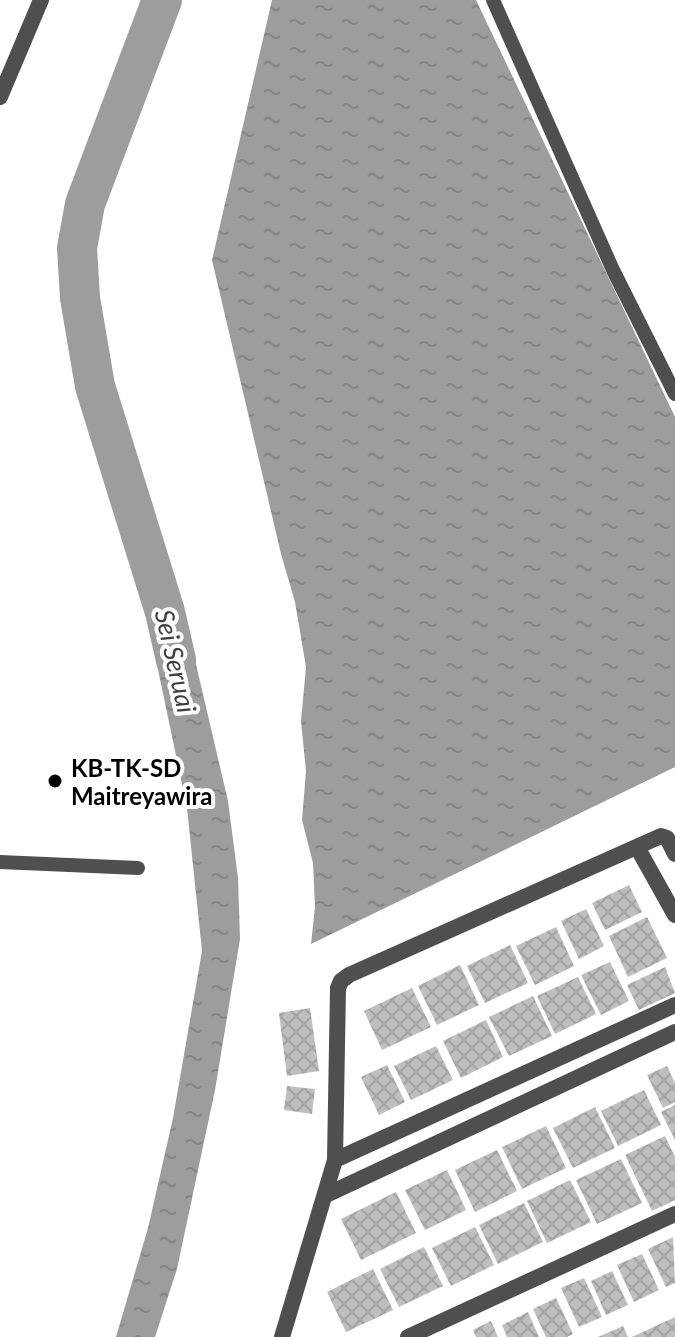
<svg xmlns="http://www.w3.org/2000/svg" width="675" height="1337" font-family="Lato,sans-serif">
<defs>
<pattern id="water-ripples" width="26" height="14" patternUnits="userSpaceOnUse" patternTransform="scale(2)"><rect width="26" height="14" fill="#9d9d9d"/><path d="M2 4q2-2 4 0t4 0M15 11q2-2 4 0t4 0" fill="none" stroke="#858585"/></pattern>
<pattern id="building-cross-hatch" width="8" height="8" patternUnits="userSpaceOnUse" patternTransform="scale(2)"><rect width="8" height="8" fill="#bfbfbf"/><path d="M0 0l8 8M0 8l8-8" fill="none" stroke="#a2a2a2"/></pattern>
</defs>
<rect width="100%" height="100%" fill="#fff"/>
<g fill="url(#water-ripples)">
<path d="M272,0H476L675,417V767L311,944L315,907L313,863L302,820L306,771L301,721L306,667L295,602L281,554L212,260Z"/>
<path d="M180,596L228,801L238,878L240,939L215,1090L177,1269L155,1337H116L148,1228L173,1118L202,951L187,808L147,617Z"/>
</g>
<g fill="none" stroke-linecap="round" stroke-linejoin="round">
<path stroke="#9d9d9d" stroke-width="40" d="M162,0L85,204L77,248L80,298L95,386L165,612L176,660"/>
</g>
<g fill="url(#building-cross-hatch)">
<path d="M629,885L642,912L605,930L592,903Z"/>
<path d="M586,909L604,946L579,959L561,921Z"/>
<path d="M647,917L667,958L628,977L609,936Z"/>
<path d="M556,927L574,966L535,985L516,946Z"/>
<path d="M510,945L528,983L485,1003L467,966Z"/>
<path d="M610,962L629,1001L601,1015L581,975Z"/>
<path d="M460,965L479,1005L437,1025L418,986Z"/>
<path d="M665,967L675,993L639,1010L627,985Z"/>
<path d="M578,977L596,1014L555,1034L537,996Z"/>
<path d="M412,988L431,1027L382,1050L364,1011Z"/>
<path d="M533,996L552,1036L509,1056L489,1017Z"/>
<path d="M310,1008L319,1071L287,1076L279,1013Z"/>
<path d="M486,1020L503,1057L461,1078L443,1041Z"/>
<path d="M436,1046L453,1080L411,1100L394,1066Z"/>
<path d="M387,1065L405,1102L379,1115L361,1077Z"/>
<path d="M667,1066L675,1083V1102L663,1108L647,1075Z"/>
<path d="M287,1086L315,1089L312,1114L284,1110Z"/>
<path d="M644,1090L661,1125L618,1146L601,1111Z"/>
<path d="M675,1105V1140L661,1112Z"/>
<path d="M595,1107L615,1148L573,1168L553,1128Z"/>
<path d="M546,1126L566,1168L522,1189L502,1147Z"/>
<path d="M665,1136L675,1157V1200L652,1211L625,1155Z"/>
<path d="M497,1150L517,1191L475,1212L455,1170Z"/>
<path d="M621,1159L642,1203L597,1224L576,1180Z"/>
<path d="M447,1170L466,1210L425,1230L405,1190Z"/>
<path d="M570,1180L591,1222L547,1243L527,1201Z"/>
<path d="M396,1192L416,1233L361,1260L341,1219Z"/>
<path d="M524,1203L543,1242L498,1264L479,1225Z"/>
<path d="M475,1227L494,1265L451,1286L432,1248Z"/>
<path d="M673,1237L675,1283L666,1287L648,1249Z"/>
<path d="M424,1247L443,1286L399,1307L380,1269Z"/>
<path d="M642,1254L659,1290L634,1302L617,1265Z"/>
<path d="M373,1269L393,1310L346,1332L327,1292Z"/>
<path d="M612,1271L628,1305L606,1315L591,1281Z"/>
<path d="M584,1278L602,1317L579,1327L561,1288Z"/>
<path d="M556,1298L573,1334L567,1337H546L533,1309Z"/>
<path d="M528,1312L539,1337H507L502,1325Z"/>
<path d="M675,1317V1337H632Z"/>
<path d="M491,1321L498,1337H476L473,1330Z"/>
<path d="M623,1326L628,1337H598Z"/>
</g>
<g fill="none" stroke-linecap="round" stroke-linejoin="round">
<g stroke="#4f4f4f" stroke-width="14">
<path d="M493,0L613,270L675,394"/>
<path d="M0,862L138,868"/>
</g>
<g stroke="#4f4f4f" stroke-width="16">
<path d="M0,97L41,0"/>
<path d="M637,847L675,915"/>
<path d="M335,1160L675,1005"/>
<path d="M326,1195L675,1032"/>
<path d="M282,1337L335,1160L338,988L341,981L349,975L661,836L667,838L675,854"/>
<path d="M408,1337L675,1214"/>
</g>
</g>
<circle fill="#000" stroke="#fff" stroke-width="3" cx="55" cy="781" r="8"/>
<g text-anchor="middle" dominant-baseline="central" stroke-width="8" stroke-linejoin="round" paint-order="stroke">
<g font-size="24" font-weight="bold" fill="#000" stroke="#fff" text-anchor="start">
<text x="71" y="767">KB-TK-SD<tspan x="71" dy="28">Maitreyawira</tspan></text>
</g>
<g font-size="26" font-style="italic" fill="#3e3e3e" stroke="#fff">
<text transform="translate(176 661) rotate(77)">Sei Seruai</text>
</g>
</g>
</svg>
